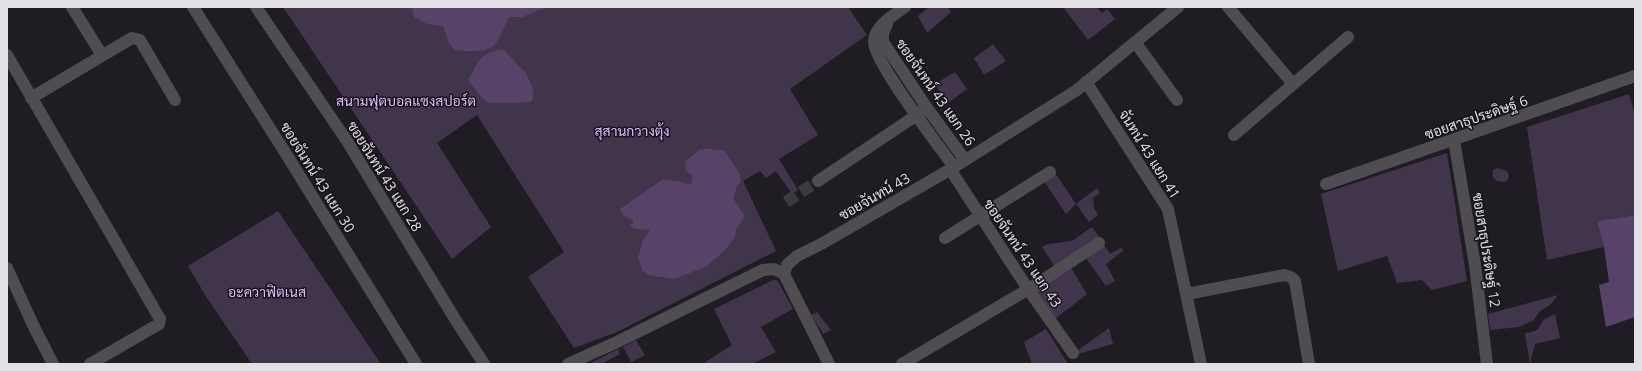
<svg xmlns="http://www.w3.org/2000/svg" width="1642" height="371" font-family="'Open Sans',Sarabun,sans-serif">
<rect width="100%" height="100%" fill="#201c24"/>
<g fill="#40354b">
<path d="M283,7H848L867,35L790,89L818,135L779,159L798,190L792,194L776,171L766,178L760,171L743,181L776,251L617,332L574,348L528,277L564,252L477,115L437,143L491,227L452,259Z"/>
<path d="M929,7H948L951,12L927,33L918,16Z"/>
<path d="M1063,7H1097L1102,13L1107,9L1115,19L1088,40Z"/>
<path d="M993,44L1006,61L984,75L974,58Z"/>
<path d="M955,72L967,89L948,103L935,84Z"/>
<path d="M1629,94L1635,115V215L1597,221L1604,247L1547,260L1527,127Z"/>
<path d="M1447,153L1467,281L1432,290L1422,280L1397,283L1387,256L1338,271L1321,194Z"/>
<path d="M1497,168L1507,171L1509,176L1507,181C1498,183 1491,181 1493,170Z"/>
<path d="M1055,173L1076,204L1097,188L1100,193L1093,198L1094,208L1098,215L1089,222L1076,204L1066,214L1044,181Z"/>
<path d="M278,211L381,364H252L207,298L188,266Z"/>
<path d="M1092,227L1100,238L1055,267L1042,247L1048,244L1072,241Z"/>
<path d="M1104,245L1110,254L1122,247L1123,251L1106,264L1115,281L1106,286L1086,258Z"/>
<path d="M1071,268L1087,294L1055,319L1035,291Z"/>
<path d="M773,280H776L779,283L793,309L761,327L776,352L752,364H705L704,363L732,345L714,309Z"/>
<path d="M1558,295L1551,304L1539,312L1534,320L1519,327L1490,330L1488,314Z"/>
<path d="M817,312L831,330L823,334L811,315Z"/>
<path d="M1555,314L1560,338L1535,344L1530,364L1525,333C1536,332 1539,330 1543,320Z"/>
<path d="M1109,328L1113,344L1078,354L1077,351Z"/>
<path d="M1046,329L1068,364H1032L1024,342Z"/>
<path d="M636,340L645,355L631,362L623,347Z"/>
<path d="M618,349L620,354L601,364H589Z"/>
</g>
<g fill="#574268">
<path d="M412,7H547L522,17H509C505,25 501,35 496,43C488,54 466,51 454,50L449,43L443,26L427,24L414,17Z"/>
<path d="M497,50H504L526,73L534,91L532,101C518,104 504,102 489,103L482,98L468,80C477,64 479,54 497,50Z"/>
<path d="M709,148L714,150H724L740,174L741,182L737,186L733,198L744,215L743,220L736,229L735,237L725,250L707,266L675,279L648,275L642,270L638,258L643,240L650,230L634,229L629,225L633,223V220L624,216L620,209L663,179C671,181 680,180 686,184L692,183V175C686,172 685,169 685,162L699,150Z"/>
<path d="M1635,215V317L1606,327L1599,285L1609,282L1604,247L1597,221Z"/>
</g>
<g fill="none" stroke-linecap="round" stroke-linejoin="round">
<path stroke="#3d3941" stroke-width="12" stroke-dasharray="12 6" stroke-linecap="butt" d="M786,202L818,181"/>
<g stroke="#4f4d51" stroke-width="12">
<path d="M72,7L102,55"/>
<path d="M193,7L288,157L416,364"/>
<path d="M256,7L347,141L455,319L484,364"/>
<path d="M905,7C894,15 874,26 874,42C874,62 939,146 954,167"/>
<path d="M1228,7L1293,84"/>
<path d="M887,24L883,33V42L927,108L965,160"/>
<path d="M1135,42L1177,100"/>
<path d="M7,55L160,319L159,324L90,364"/>
<path d="M1086,82L1168,209L1201,364"/>
<path d="M31,98L132,38L140,40L175,100"/>
<path d="M1234,135L1348,37"/>
<path d="M1454,140L1475,265L1487,364"/>
<path d="M950,169L1028,289L1073,353"/>
<path d="M818,181L923,111"/>
<path d="M1326,184L1635,76"/>
<path d="M945,238L1050,172"/>
<path d="M7,268L34,327L53,364"/>
<path d="M784,274L787,265L797,256L823,243L951,169L1077,90L1178,7"/>
<path d="M784,274L829,364"/>
<path d="M1187,294L1284,275L1291,277L1295,281L1309,364"/>
<path d="M568,364L617,342L763,270L774,269L784,274"/>
<path d="M902,364L1037,284L1099,243"/>
</g>
</g>
<g text-anchor="middle" dominant-baseline="central" stroke-width="3" stroke-linejoin="round" paint-order="stroke">
<g font-size="14" fill="#e2dfe5" stroke="#17131b">
<text transform="translate(936 92) rotate(55)">ซอยจันทน์ 43 แยก 26</text>
<text transform="translate(1476 117) rotate(-19)">ซอยสาธุประดิษฐ์ 6</text>
<text transform="translate(1150 154) rotate(58)">จันทน์ 43 แยก 41</text>
<text transform="translate(385 176) rotate(58)">ซอยจันทน์ 43 แยก 28</text>
<text transform="translate(318 177) rotate(58)">ซอยจันทน์ 43 แยก 30</text>
<text transform="translate(874 196) rotate(-30)">ซอยจันทน์ 43</text>
<text transform="translate(1487 250) rotate(81)">ซอยสาธุประดิษฐ์ 12</text>
<text transform="translate(1023 253) rotate(56)">ซอยจันทน์ 43 แยก 43</text>
</g>
<g font-size="14" fill="#dfbcfe" stroke="#17131b">
<text x="406" y="100">สนามฟุตบอลแซงสปอร์ต</text>
<text x="632" y="130">สุสานกวางตุ้ง</text>
<text x="267" y="291">อะควาฟิตเนส</text>
</g>
</g>
<rect width="1642" height="371" fill="none" stroke="#e2dfe5" stroke-width="16"/>
</svg>
